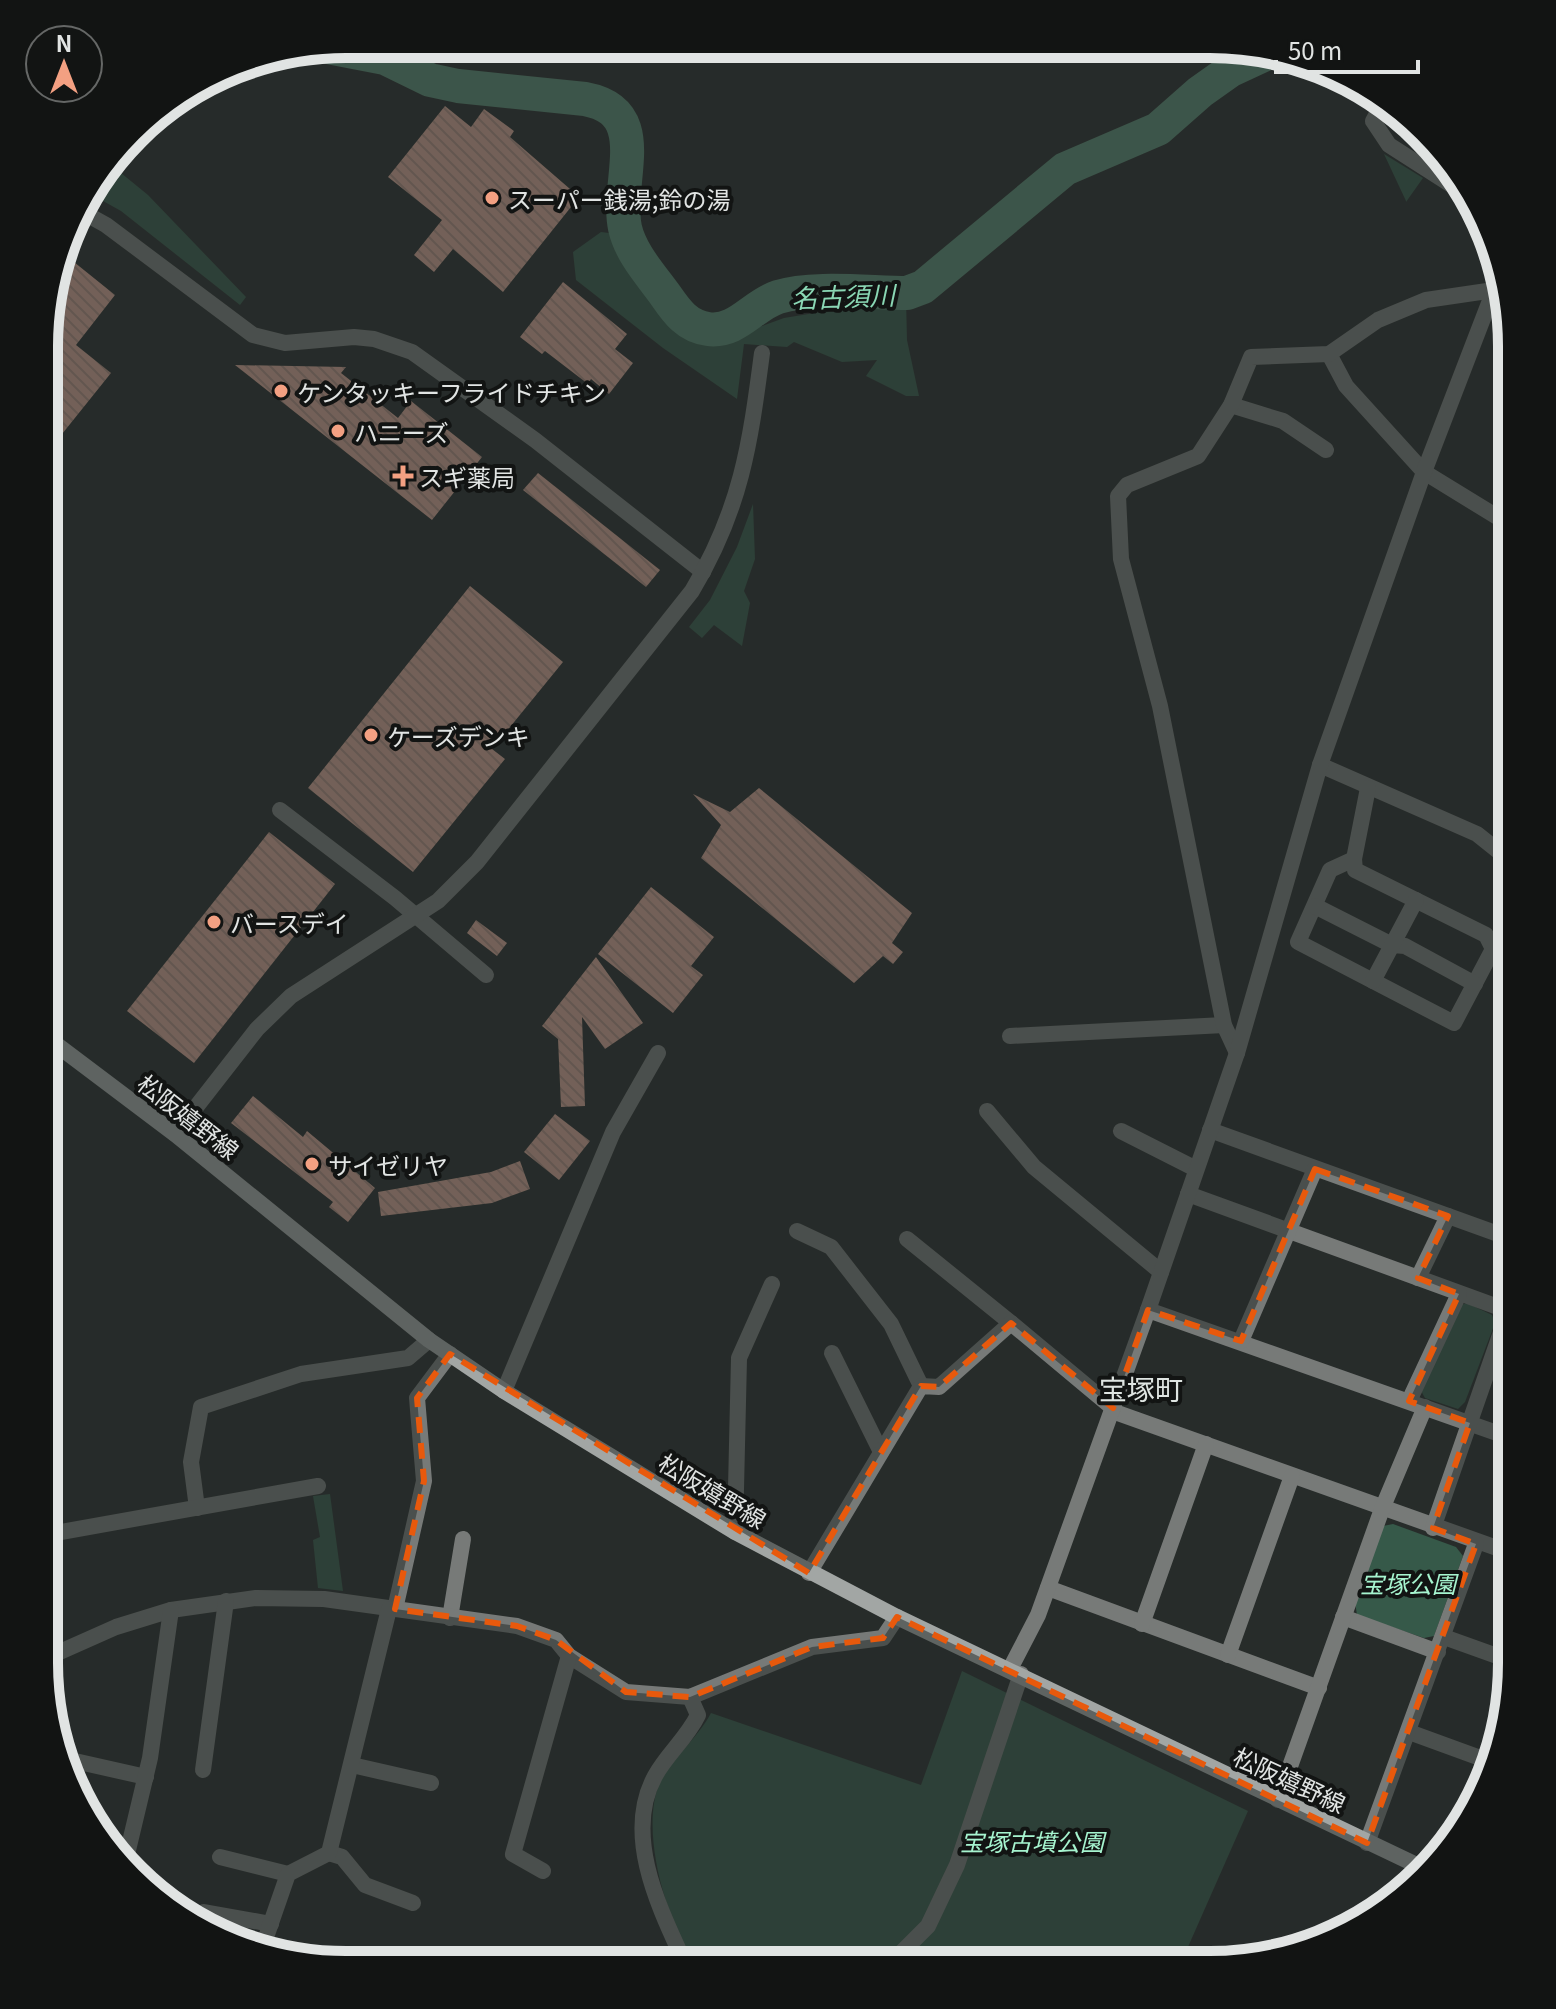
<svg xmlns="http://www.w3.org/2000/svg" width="1556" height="2009" font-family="Georgia,'Noto Sans JP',serif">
<defs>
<pattern id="building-back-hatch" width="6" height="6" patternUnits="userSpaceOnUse" patternTransform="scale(2)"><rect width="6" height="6" fill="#d0a190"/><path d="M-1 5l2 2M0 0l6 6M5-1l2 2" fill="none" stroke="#ad8a7d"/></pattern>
</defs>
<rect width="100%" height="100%" fill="#272c2a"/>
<g fill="#365949">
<path d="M1384,154L1423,178L1406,202V201Z"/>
<path d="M110,164L148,195L246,297L240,305L121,211L87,192Z"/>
<path d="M601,232L617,234L664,317L698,340L720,341L784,318L906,298L907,340L919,396H906L866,376L877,360L842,362L794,342L787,347L744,344L737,399L663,348L576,280L573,252Z"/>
<path d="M753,504L755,559L744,591L750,603L742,646L714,625L702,638L689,627L710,600L737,547Z"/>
<path d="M1467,1303L1492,1315L1495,1323L1465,1402L1458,1409L1425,1398L1420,1389L1458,1306Z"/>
<path d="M330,1494L343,1591L318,1588L313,1540L320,1537L313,1496Z"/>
<path d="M1393,1524L1456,1547L1463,1556L1434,1636L1424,1638L1357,1615L1355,1602L1383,1526Z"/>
<path d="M962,1671L1248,1811L1180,1965L697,1964C666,1924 639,1829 660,1782C671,1759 698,1738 711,1713L921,1785Z"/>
</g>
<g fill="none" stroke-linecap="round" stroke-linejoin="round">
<path stroke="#588771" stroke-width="34" d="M328,47L385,58L430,80L458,86L585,99C654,112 615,180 625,228C631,254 651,275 666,296C677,312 687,326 708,329C737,333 753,305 778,297C813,286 870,293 907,293L923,287L1065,169L1158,129L1200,92L1231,70L1270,52"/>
</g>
<g fill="url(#building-back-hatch)">
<path d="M445,106L471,127L484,109L514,131L510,137L570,189L571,207L503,292L453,249L434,272L414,255L442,220L388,177Z"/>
<path d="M64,254L115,295L76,345L111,373L46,454L47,306Z"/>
<path d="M563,282L627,334L615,349L633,363L609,394L591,379L588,384L545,351L542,354L520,337Z"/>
<path d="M235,365L346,367L341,373L398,418L411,401L482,457L432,520Z"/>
<path d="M538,473L660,570L646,587L523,490Z"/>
<path d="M470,586L563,662L492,749L505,759L413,872L308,788Z"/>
<path d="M759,788L912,913L892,943L903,952L893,964L883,956L854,983L701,858L721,825L693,794L730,812Z"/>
<path d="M269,832L335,884L194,1063L127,1011Z"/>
<path d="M651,887L714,937L691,966L703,975L673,1013L598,954Z"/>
<path d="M476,920L507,943L497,956L467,933Z"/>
<path d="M596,957L643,1023L605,1049L582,1017L585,1106L561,1107L558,1039L542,1026Z"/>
<path d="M253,1096L303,1137L307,1131L375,1188L348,1222L329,1207L333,1202L231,1123Z"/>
<path d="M555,1114L590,1141L559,1180L524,1152Z"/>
<path d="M520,1161L530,1189L492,1203L381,1216L378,1192L491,1172Z"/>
</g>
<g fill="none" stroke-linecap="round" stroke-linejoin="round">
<g stroke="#777a78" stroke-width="16">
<path d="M1384,101L1373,121L1389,145L1467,195"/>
<path d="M1329,354L1346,386L1424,472L1512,526"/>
<path d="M1231,405L1283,421L1326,450"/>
<path d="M1320,765L1477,834L1512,862"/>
<path d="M1354,859L1330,870L1298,942L1454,1023L1493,949L1486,935L1355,870L1354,859L1368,788"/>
<path d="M1315,906L1392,945L1405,946L1475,984"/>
<path d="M1373,981L1416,900"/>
<path d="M1010,1036L1224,1025"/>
<path d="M1237,1053L1224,1025L1160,706L1121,559L1118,496L1127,485L1198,456L1231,405L1251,357L1329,354L1378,320L1426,300L1494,290L1497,280"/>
<path d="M987,1111L1034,1167L1161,1272"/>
<path d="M1210,1130L1512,1239"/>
<path d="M1121,1131L1196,1169"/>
<path d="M1188,1194L1498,1307L1507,1315"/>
<path d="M797,1231L831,1247L891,1324L921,1386"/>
<path d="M907,1239L1011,1323"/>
<path d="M1418,1278L1448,1216"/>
<path d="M1148,1310L1511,1438"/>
<path d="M1241,1341L1315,1169"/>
<path d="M832,1353L881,1452"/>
<path d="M504,1391L613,1132L658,1053"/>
<path d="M1409,1401L1459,1294"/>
<path d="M1112,1411L1511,1553"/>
<path d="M197,1508L191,1462L201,1407L301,1374L408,1358L429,1340"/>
<path d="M1433,1528L1507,1315L1512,1313"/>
<path d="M735,1532L739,1358L772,1284"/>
<path d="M44,1535L318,1486"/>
<path d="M809,1573L921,1386L939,1387L1011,1323L1113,1408"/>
<path d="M1048,1588L1319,1688"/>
<path d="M395,1609L424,1481L417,1398L450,1354"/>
<path d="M1343,1617L1438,1652"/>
<path d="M450,1618L463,1539"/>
<path d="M1142,1624L1206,1444"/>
<path d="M1444,1637L1511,1661"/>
<path d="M1228,1655L1292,1476"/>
<path d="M44,1659L116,1627L171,1610L256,1598L324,1599L517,1626L556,1640L569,1656L626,1692L690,1697L812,1647L883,1638L897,1617"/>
<path d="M1409,1732L1494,1763"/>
<path d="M66,1759L146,1777"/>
<path d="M352,1765L431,1783"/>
<path d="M203,1770L226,1601"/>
<path d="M1278,1800L1382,1509L1425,1407"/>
<path d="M1367,1843L1476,1544"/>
<path d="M329,1853L342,1857L365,1885L413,1903"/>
<path d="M220,1857L288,1874"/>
<path d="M124,1867L150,1758L171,1610"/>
<path d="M543,1871L513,1854L569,1656"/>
<path d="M204,1912L271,1924"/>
<path d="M263,1946L288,1874L329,1853L389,1609"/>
<path d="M681,1955C657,1903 624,1833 655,1776C667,1754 687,1738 698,1715L690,1697"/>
<path d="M890,1964L928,1926L957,1865L1021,1674"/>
</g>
<g stroke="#777a78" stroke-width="16">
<path d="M79,210L106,225L253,335L285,343L354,337L374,339L412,352L535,440L703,572"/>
<path d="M280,810L395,898L486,975"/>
<path d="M175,1134L257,1029L291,996L438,901L477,862L692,591C741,509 750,445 762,353"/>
<path d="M1010,1669L1038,1615L1148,1310L1237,1053L1320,765L1424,472L1494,290"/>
</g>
<path stroke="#a2a6a4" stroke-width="16" d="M45,1036L175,1134L429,1340L504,1391L735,1532L897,1617L1427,1870"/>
</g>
<path d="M0 0H1556V2009H0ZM1315,1169L1448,1216L1418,1278L1459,1294L1409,1401L1470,1423L1433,1528L1476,1544L1367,1843L897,1617L883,1638L812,1647L690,1697L626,1692L556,1640L517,1626L395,1609L424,1481L417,1398L450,1354L809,1573L921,1386L939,1387L1011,1323L1113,1408L1148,1310L1241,1341Z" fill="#272c2a" fill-opacity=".55" fill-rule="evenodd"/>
<path fill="none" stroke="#e8590c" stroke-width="6" stroke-dasharray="16 10" stroke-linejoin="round" d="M1315,1169L1448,1216L1418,1278L1459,1294L1409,1401L1470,1423L1433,1528L1476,1544L1367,1843L897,1617L883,1638L812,1647L690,1697L626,1692L556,1640L517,1626L395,1609L424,1481L417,1398L450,1354L809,1573L921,1386L939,1387L1011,1323L1113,1408L1148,1310L1241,1341Z"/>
<g fill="#f3a082" stroke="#121413" stroke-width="3">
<circle cx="492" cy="198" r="8"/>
<circle cx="281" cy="391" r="8"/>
<circle cx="338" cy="431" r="8"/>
<path d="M399 464h8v8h8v8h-8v8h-8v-8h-8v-8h8z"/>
<circle cx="371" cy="735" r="8"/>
<circle cx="214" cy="922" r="8"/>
<circle cx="312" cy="1164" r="8"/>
</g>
<g text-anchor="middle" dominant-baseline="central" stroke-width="8" stroke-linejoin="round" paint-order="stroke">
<g font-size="24" fill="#e1e4e3" stroke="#121413" text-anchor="start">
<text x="508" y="198">スーパー銭湯;鈴の湯</text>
<text x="297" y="391">ケンタッキーフライドチキン</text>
<text x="354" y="431">ハニーズ</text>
<text x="419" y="476">スギ薬局</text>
<text x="387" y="735">ケーズデンキ</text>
<text x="230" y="922">バースデイ</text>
<text x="328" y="1164">サイゼリヤ</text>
</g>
<g font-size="24" fill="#e1e4e3" stroke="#121413">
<text transform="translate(189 1116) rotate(38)">松阪嬉野線</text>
<text transform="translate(713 1490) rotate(31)">松阪嬉野線</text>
<text transform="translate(1290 1779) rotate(25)">松阪嬉野線</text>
</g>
<g font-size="24" font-style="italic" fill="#a6f4cf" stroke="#121413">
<text x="1408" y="1582">宝塚公園</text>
<text x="1032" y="1840">宝塚古墳公園</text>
</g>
<g font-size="26" font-style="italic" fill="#8ad7b4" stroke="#121413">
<text transform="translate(843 295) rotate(-2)">名古須川</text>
</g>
<g font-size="28" fill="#dfe5e2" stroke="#121413">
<text x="1141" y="1388">宝塚町</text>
</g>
</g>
<path d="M0 0H1556V2009H0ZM346 58H1210A288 288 0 0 1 1498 346V1663A288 288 0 0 1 1210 1951H346A288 288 0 0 1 58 1663V346A288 288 0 0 1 346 58Z" fill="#121413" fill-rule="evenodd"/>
<path fill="none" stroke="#e1e4e3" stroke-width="10" d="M346 58H1210A288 288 0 0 1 1498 346V1663A288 288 0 0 1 1210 1951H346A288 288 0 0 1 58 1663V346A288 288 0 0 1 346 58Z"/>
<g transform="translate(64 64)"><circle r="38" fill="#121413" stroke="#656766" stroke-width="2"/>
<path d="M0-6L14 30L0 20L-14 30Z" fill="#f3a082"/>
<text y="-12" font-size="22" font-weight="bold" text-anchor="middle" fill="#e1e4e3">N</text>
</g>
<path d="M1276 60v12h142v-12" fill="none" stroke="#e1e4e3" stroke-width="4"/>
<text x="1288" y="60" font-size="24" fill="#e1e4e3" stroke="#121413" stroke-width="6" paint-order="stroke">50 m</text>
</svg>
